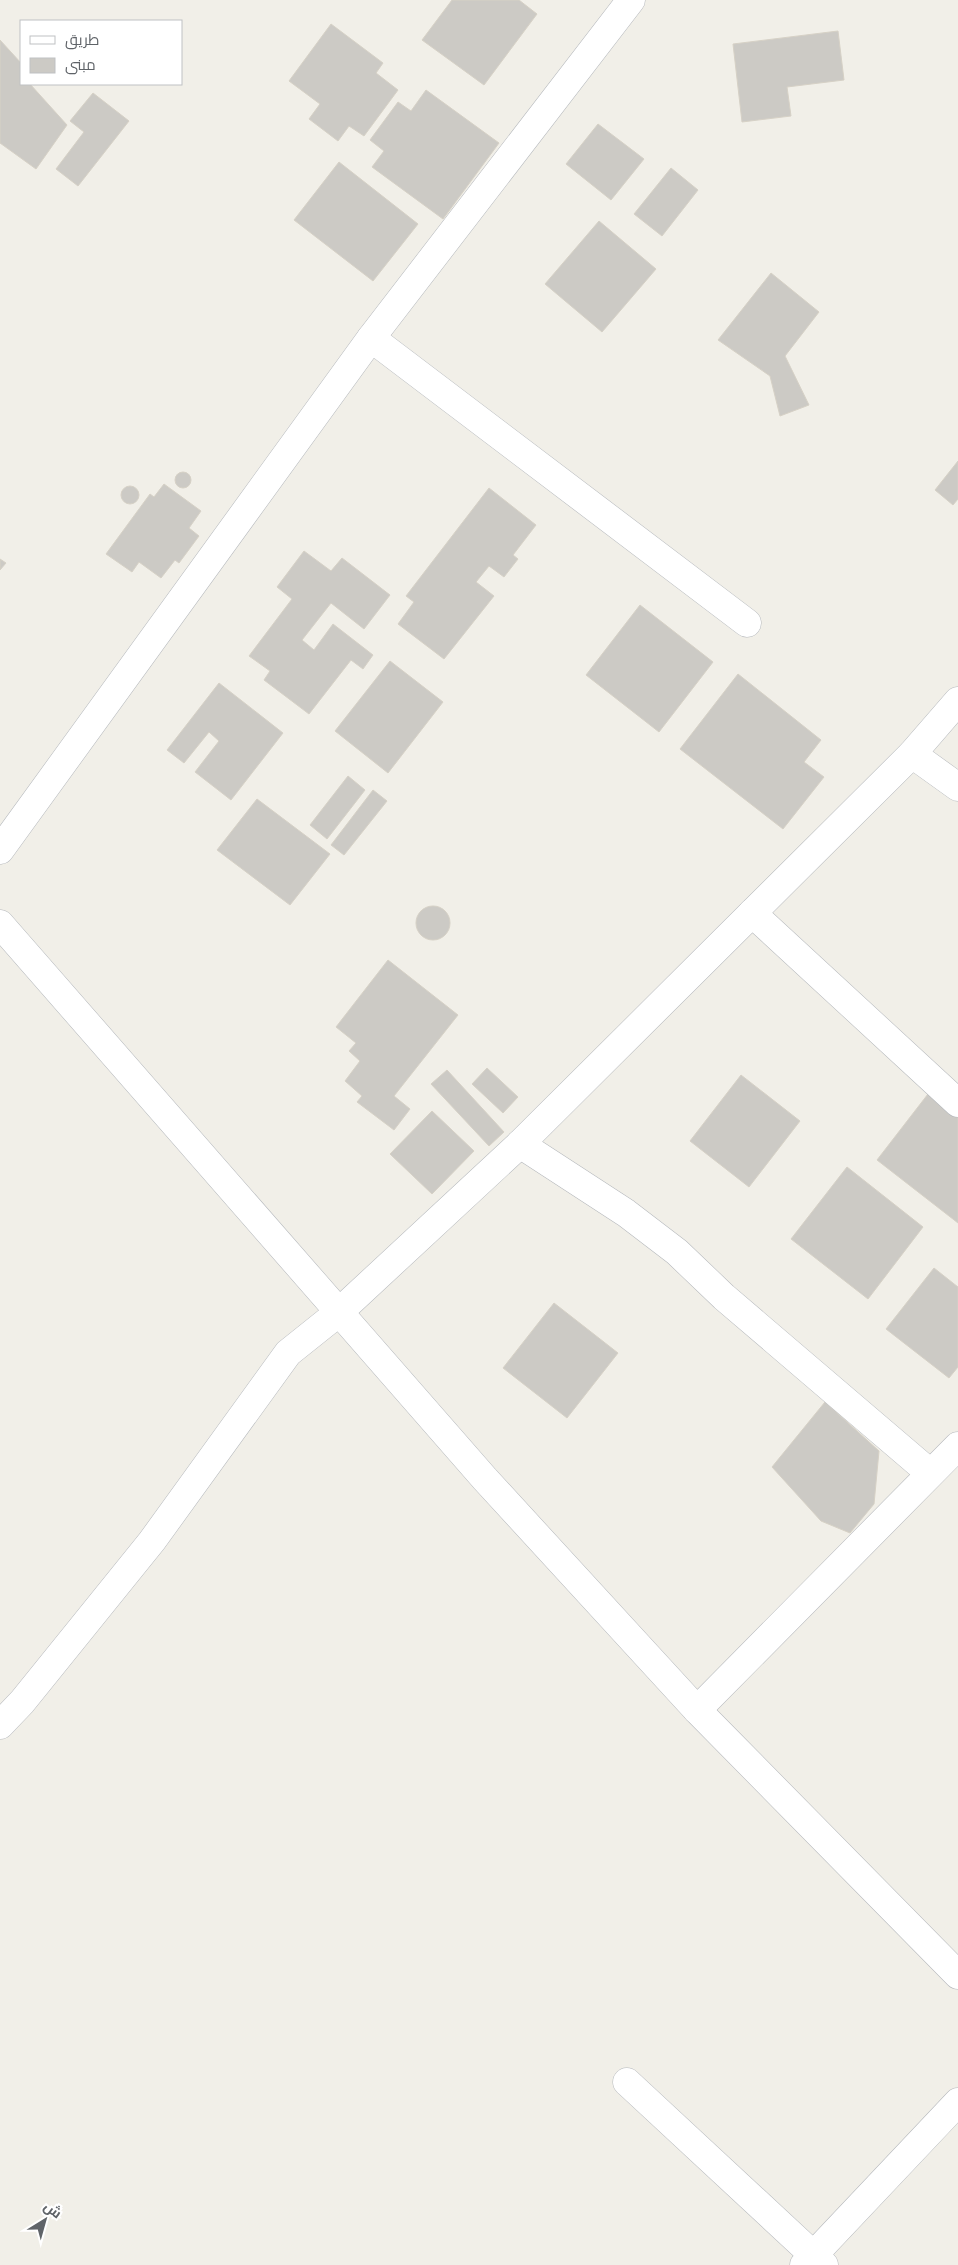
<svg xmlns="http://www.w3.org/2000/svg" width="958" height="2265" font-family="'Alegreya Sans',Cairo,sans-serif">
<rect width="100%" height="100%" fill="#f1efe8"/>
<g fill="#cccac5" stroke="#d6d1c6">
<path d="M452,0H519L537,14L484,85L422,40Z"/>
<path d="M331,24L383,63L376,73L398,90L364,136L349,126L338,141L309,119L320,104L289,81Z"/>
<path d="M838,31L844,80L787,87L791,116L742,122L733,44Z"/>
<path d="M0,40L21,63V84H30L67,125L36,169L0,143Z"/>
<path d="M426,90L499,143L443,219L372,167L384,151L370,140L398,102L411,111Z"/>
<path d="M93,93L129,121L78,186L56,169L84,132L70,121Z"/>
<path d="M598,124L644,159L611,200L566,164Z"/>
<path d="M339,162L418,224L373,281L294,220Z"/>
<path d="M671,168L698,190L662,236L634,214Z"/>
<path d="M599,221L656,269L602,332L545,284Z"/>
<path d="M771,273L819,312L785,356L809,405L780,416L770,376L718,340Z"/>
<path d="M958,461V499L953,505L935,490Z"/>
<circle cx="183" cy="480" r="8"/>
<path d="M164,484L201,511L189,528L199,536L179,563L175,560L161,578L139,562L132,572L106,554L150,494L154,497Z"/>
<circle cx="130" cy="495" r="9"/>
<path d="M489,488L536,525L513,555L518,559L504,577L489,566L476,582L494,596L444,659L398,624L414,602L406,596Z"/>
<path d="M304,551L331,571L342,558L390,595L364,629L331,603L302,640L314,650L333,624L373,655L363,669L351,660L309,714L264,680L270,671L249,656L292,599L277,587Z"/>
<path d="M0,559L6,563L0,570Z"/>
<path d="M640,605L713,662L659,732L586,675Z"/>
<path d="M390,661L443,702L388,773L335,731Z"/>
<path d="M738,674L821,740L804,762L824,777L783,829L680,749Z"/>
<path d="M219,683L283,733L231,800L195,772L219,741L209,732L184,763L167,750Z"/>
<path d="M348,776L365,790L327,839L310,825Z"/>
<path d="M373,790L387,801L344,855L331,845Z"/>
<path d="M257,799L330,854L290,905L217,850Z"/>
<circle cx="433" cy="923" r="17"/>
<path d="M388,960L458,1015L394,1096L410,1109L394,1130L357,1102L362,1096L345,1081L360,1061L349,1051L356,1043L336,1027Z"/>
<path d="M487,1068L518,1097L503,1113L472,1084Z"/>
<path d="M447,1070L504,1132L489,1146L431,1084Z"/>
<path d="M741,1075L800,1121L749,1187L690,1141Z"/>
<path d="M928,1094L958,1118V1223L877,1160Z"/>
<path d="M432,1111L474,1151L432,1194L390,1154Z"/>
<path d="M847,1167L923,1227L868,1299L791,1239Z"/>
<path d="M934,1268L958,1287V1367L949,1378L886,1329Z"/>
<path d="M554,1303L618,1353L567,1418L503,1368Z"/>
<path d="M825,1402L879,1451L874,1504L850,1533L821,1521L772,1467Z"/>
</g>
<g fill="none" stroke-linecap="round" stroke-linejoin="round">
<defs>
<g id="minor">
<path d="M371,338L747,623"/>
<path d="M912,754L958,787"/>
<path d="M0,850L371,338L631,0"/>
<path d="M752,913L958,1103"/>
<path d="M0,924L485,1479L697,1710L958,1975"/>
<path d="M520,1144L626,1213L677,1252L724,1297L930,1473"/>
<path d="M697,1710L958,1446"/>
<path d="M0,1725L22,1702L152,1541L288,1353L338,1313L520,1144L912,754L958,701"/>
<path d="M627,2082L824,2265"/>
<path d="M804,2265L958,2102"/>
</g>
</defs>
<use href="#minor" stroke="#b5b8bc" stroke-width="29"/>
<use href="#minor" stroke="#fff" stroke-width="28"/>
</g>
<rect x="20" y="20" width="162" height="65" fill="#ffffff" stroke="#bfc1c3"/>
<rect x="30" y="36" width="25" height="8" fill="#ffffff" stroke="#bfc1c3"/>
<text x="65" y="45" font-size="15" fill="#5f6368">طريق</text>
<rect x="30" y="58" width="25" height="15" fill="#cccac5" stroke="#bfc1c3"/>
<text x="65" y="70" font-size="15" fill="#5f6368">مبنى</text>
<g transform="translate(45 2220) rotate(37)" stroke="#ffffff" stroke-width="4" paint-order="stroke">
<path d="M0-4L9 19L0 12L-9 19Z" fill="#5f6368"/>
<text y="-8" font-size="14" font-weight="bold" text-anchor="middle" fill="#5f6368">ش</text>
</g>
</svg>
